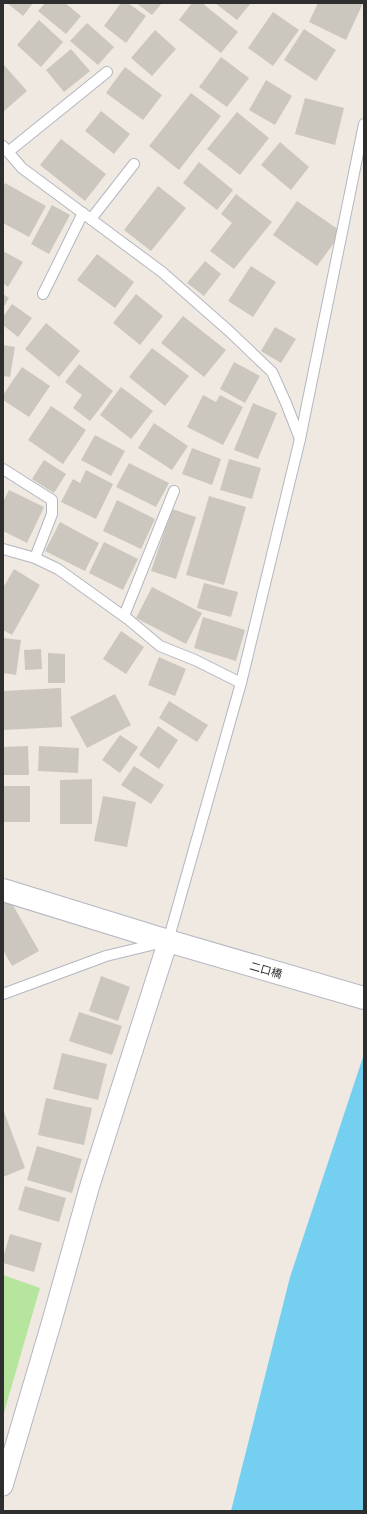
<svg xmlns="http://www.w3.org/2000/svg" width="367" height="1514" font-family="'PT Sans','Noto Sans JP',sans-serif">
<rect width="100%" height="100%" fill="#efe9e1"/>
<path fill="#b6e59e" d="M3,1275L40,1288L3,1416Z"/>
<path fill="#75cff0" d="M364,1054V1511H231L290,1277Z"/>
<g fill="#cbc7bf">
<path d="M7,3H33L23,16Z"/>
<path d="M45,3H65L81,16L66,34L38,11Z"/>
<path d="M121,3H128L146,16L126,43L104,26Z"/>
<path d="M136,3H162L152,15Z"/>
<path d="M192,3H202L238,32L221,53L179,20Z"/>
<path d="M215,3H251L237,20Z"/>
<path d="M318,3H363L346,40L309,22Z"/>
<path d="M273,12L299,30L273,66L248,48Z"/>
<path d="M39,20L63,42L41,67L17,45Z"/>
<path d="M87,23L114,47L98,65L70,41Z"/>
<path d="M304,29L336,50L316,81L284,60Z"/>
<path d="M155,30L176,49L152,76L131,58Z"/>
<path d="M71,49L90,71L64,92L46,70Z"/>
<path d="M221,57L249,78L227,107L199,87Z"/>
<path d="M3,64L27,91L3,112Z"/>
<path d="M125,67L162,95L143,120L106,93Z"/>
<path d="M266,80L292,96L275,125L249,110Z"/>
<path d="M191,93L221,116L179,170L149,146Z"/>
<path d="M305,98L344,108L335,145L295,134Z"/>
<path d="M101,111L130,134L114,154L85,131Z"/>
<path d="M237,112L269,138L240,175L207,149Z"/>
<path d="M61,139L106,174L85,201L40,165Z"/>
<path d="M280,142L309,167L291,190L261,165Z"/>
<path d="M199,162L233,190L217,210L183,183Z"/>
<path d="M5,183L46,206L29,237L3,223V187Z"/>
<path d="M158,186L186,208L151,251L124,230Z"/>
<path d="M236,194L272,222L234,269L210,251L232,223L221,214Z"/>
<path d="M297,201L342,232L317,266L273,235Z"/>
<path d="M52,205L70,215L49,254L31,244Z"/>
<path d="M3,251L23,262L8,287L3,283Z"/>
<path d="M97,254L134,282L115,308L77,280Z"/>
<path d="M205,261L221,274L204,296L187,283Z"/>
<path d="M251,266L276,282L253,317L228,301Z"/>
<path d="M3,294L9,298L3,308Z"/>
<path d="M136,294L163,316L140,345L113,323Z"/>
<path d="M12,304L32,318L18,337L3,325V317Z"/>
<path d="M183,316L226,350L204,377L161,343Z"/>
<path d="M46,323L80,351L59,377L25,349Z"/>
<path d="M275,327L296,339L281,363L261,351Z"/>
<path d="M3,345L15,347L10,377L3,376Z"/>
<path d="M152,348L189,376L165,406L129,377Z"/>
<path d="M234,362L260,376L245,403L220,389Z"/>
<path d="M79,364L113,391L90,421L73,408L82,395L65,382Z"/>
<path d="M22,367L50,386L29,417L3,400V395Z"/>
<path d="M121,387L153,411L131,439L100,415Z"/>
<path d="M203,395L216,402L220,395L243,407L223,445L187,427Z"/>
<path d="M253,403L277,413L258,459L234,450Z"/>
<path d="M51,406L86,430L63,464L28,440Z"/>
<path d="M154,423L188,446L172,470L138,448Z"/>
<path d="M95,435L125,451L111,476L81,460Z"/>
<path d="M192,448L221,459L212,485L182,474Z"/>
<path d="M229,459L261,468L252,499L220,490Z"/>
<path d="M44,460L66,474L54,493L32,479Z"/>
<path d="M129,463L169,483L156,507L116,487Z"/>
<path d="M86,470L113,484L96,519L61,502L73,479L80,483Z"/>
<path d="M9,490L44,507L27,543L3,531V502Z"/>
<path d="M209,496L246,507L224,585L186,575Z"/>
<path d="M117,500L155,519L141,549L103,531Z"/>
<path d="M172,509L196,517L176,579L151,571Z"/>
<path d="M60,522L99,543L85,571L45,551Z"/>
<path d="M104,542L138,559L123,590L89,573Z"/>
<path d="M14,569L40,585L12,635L3,630V588Z"/>
<path d="M204,583L238,592L231,617L197,608Z"/>
<path d="M152,587L202,613L186,644L136,618Z"/>
<path d="M203,617L245,630L236,661L194,648Z"/>
<path d="M121,631L144,647L126,674L103,659Z"/>
<path d="M3,638L21,640L16,675L3,673Z"/>
<path d="M41,649L42,669L25,670L24,650Z"/>
<path d="M48,653L65,654V683H48Z"/>
<path d="M159,657L186,669L175,696L148,685Z"/>
<path d="M61,688L62,727L3,730V691Z"/>
<path d="M115,694L131,725L87,748L70,717Z"/>
<path d="M169,701L208,725L197,742L159,718Z"/>
<path d="M158,726L178,740L159,769L139,755Z"/>
<path d="M120,735L138,747L120,773L102,760Z"/>
<path d="M28,746L29,775H3V747Z"/>
<path d="M39,746L79,748L78,773L38,771Z"/>
<path d="M134,766L164,785L151,804L121,785Z"/>
<path d="M92,779V824H60V780Z"/>
<rect x="3" y="786" width="27" height="36"/>
<path d="M103,796L136,802L127,847L94,841Z"/>
<path d="M10,900L39,951L12,966L3,950V904Z"/>
<path d="M101,976L130,987L118,1021L89,1011Z"/>
<path d="M79,1012L122,1026L112,1055L69,1041Z"/>
<path d="M62,1053L107,1064L98,1100L53,1089Z"/>
<path d="M46,1098L92,1108L84,1145L38,1135Z"/>
<path d="M3,1109L25,1168L3,1177Z"/>
<path d="M37,1146L82,1159L72,1193L27,1180Z"/>
<path d="M25,1186L66,1198L59,1222L18,1210Z"/>
<path d="M10,1234L42,1243L34,1272L3,1263V1258Z"/>
</g>
<g fill="none" stroke-linecap="round" stroke-linejoin="round">
<defs>
<g id="service">
<path d="M3,146L22,168L162,272L229,331L272,372L286,403L300,439"/>
<path d="M8,152L107,72"/>
<path d="M91,219L134,164"/>
<path d="M43,294L83,213"/>
<path d="M3,469L52,500V514L35,558"/>
<path d="M3,549L35,558L58,569L129,620L160,646L195,660L241,683"/>
<path d="M124,616L174,491"/>
<path d="M3,994L106,956L168,941L241,683L300,439L364,124"/>
</g>
<path id="minor" d="M3,1486L51,1324L90,1185L168,941"/>
<path id="tertiary" d="M3,890L168,941L364,998"/>
</defs>
<use href="#service" stroke="#b4b7c1" stroke-width="12"/>
<use href="#minor" stroke="#b4b7c1" stroke-width="21"/>
<use href="#tertiary" stroke="#b4b7c1" stroke-width="24"/>
<use href="#service" stroke="#fff" stroke-width="10"/>
<use href="#minor" stroke="#fff" stroke-width="19"/>
<use href="#tertiary" stroke="#fff" stroke-width="22"/>
</g>
<g text-anchor="middle" dominant-baseline="central" stroke-width="3" stroke-linejoin="round" paint-order="stroke">
<g font-size="11" fill="#2e2e2e" stroke="#fff">
<text transform="translate(266 970) rotate(16)">二口橋</text>
</g>
</g>
<rect width="367" height="1514" fill="none" stroke="#2e2e2e" stroke-width="8"/>
</svg>
